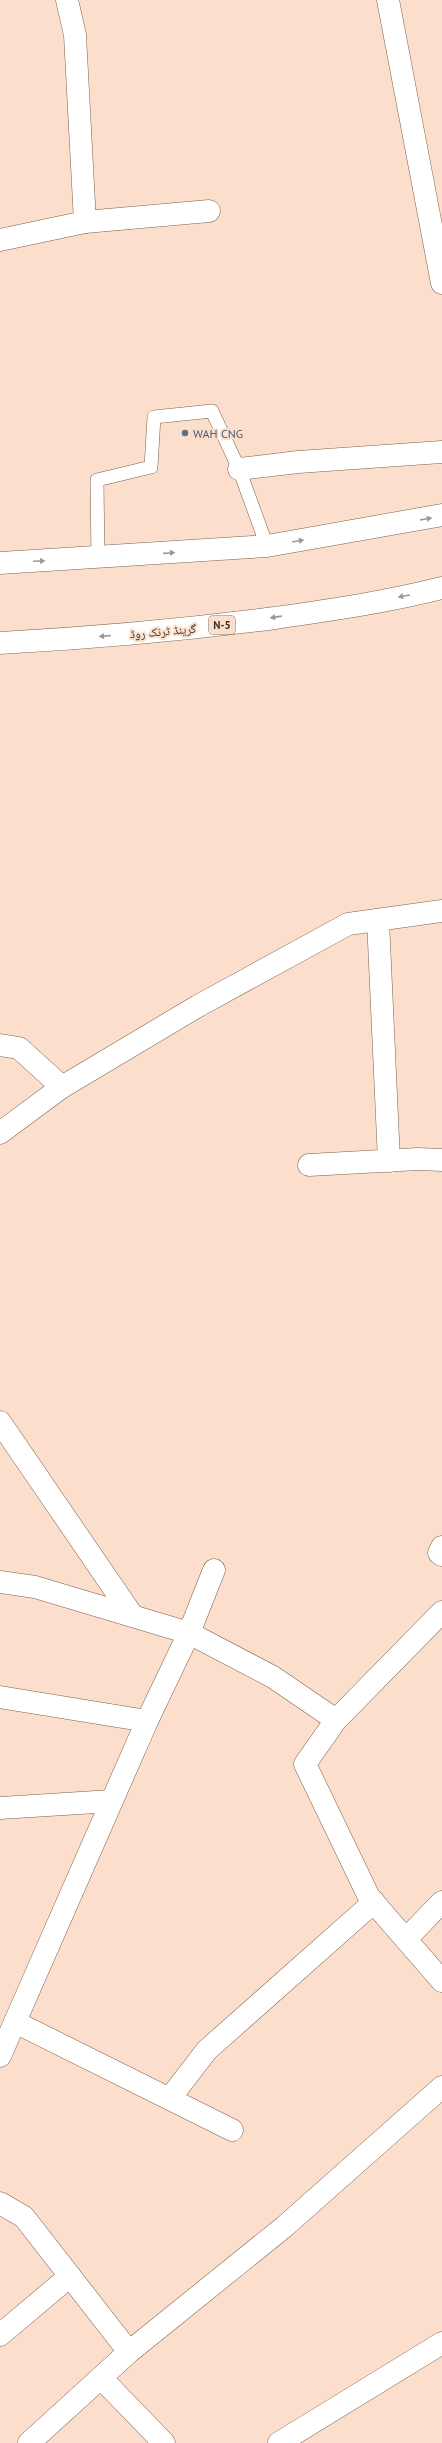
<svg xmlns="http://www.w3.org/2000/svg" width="442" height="2443" font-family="'PT Sans','Noto Naskh Arabic',sans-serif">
<rect width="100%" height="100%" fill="#fbdfcc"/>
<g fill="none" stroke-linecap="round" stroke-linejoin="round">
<defs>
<path id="lane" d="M98,558L97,480L151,467L154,417L212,411L239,469L267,546"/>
<g id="street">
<path d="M67,0L75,35L85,222"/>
<path d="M388,0L442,283"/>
<path d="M0,240L85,222L209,211"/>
<path d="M239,469L298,462L442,452"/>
<path d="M378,920L389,1161"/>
<path d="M0,1045L19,1048L62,1087"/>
<path d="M0,1133L62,1087L198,1006L348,924L442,911"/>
<path d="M309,1165L418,1159L442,1160"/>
<path d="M0,1422L132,1615"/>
<path d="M442,1547L439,1553L442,1555"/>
<path d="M0,1582L35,1587L189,1633L273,1677L336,1720L305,1764L369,1897L442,1981"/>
<path d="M0,1697L147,1721"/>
<path d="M336,1720L442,1612"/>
<path d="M0,1808L112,1801"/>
<path d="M406,1939L442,1902"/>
<path d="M15,2022L232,2130"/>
<path d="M0,2056L147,1721L189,1633L214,1570"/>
<path d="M170,2098L207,2050L374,1902"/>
<path d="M0,2203L24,2217L129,2352"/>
<path d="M0,2335L70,2276"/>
<path d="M101,2378L164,2443"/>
<path d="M29,2443L129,2352L284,2227L442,2087"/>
<path d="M279,2443L442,2343"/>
</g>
<g id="highway">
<path d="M0,563L267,546L442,515"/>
<path d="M0,643C92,638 183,630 275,618C331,610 387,602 442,588"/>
</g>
</defs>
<use href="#lane" stroke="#7e604b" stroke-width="14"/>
<use href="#street" stroke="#7e604b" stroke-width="23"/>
<use href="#highway" stroke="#7e604b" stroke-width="23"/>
<use href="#lane" stroke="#fff" stroke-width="13"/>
<use href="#street" stroke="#fff" stroke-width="22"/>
<use href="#highway" stroke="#fff" stroke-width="22"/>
</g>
<defs><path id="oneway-solid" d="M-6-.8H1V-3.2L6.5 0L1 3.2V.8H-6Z"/></defs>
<g fill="#9f9894">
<use href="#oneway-solid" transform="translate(426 519) rotate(-10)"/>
<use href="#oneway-solid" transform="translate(298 541) rotate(-10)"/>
<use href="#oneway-solid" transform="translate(169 553) rotate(-4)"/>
<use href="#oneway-solid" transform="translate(39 561) rotate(-3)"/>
<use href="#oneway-solid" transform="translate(404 596) rotate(170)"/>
<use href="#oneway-solid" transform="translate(276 617) rotate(172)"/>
<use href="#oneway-solid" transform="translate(105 636) rotate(175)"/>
</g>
<circle fill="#5c6f8a" stroke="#fbdfcc" stroke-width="1.5" cx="185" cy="433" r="4"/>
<g text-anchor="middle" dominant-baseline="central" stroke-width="4" stroke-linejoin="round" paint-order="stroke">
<rect fill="#fbdfcc" stroke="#776659" stroke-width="1" x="209" y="616" width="26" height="18" rx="3"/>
<g font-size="11" font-weight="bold" fill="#3f3228">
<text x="222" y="625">N-5</text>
</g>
<g font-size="12" fill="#4e5e75" stroke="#fbdfcc" text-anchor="start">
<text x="193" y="433">WAH CNG</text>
</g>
<g font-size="12" fill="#3f3228" stroke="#fbdfcc">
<text transform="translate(163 631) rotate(-5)">گرینڈ ٹرنک روڈ</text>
</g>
</g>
</svg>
